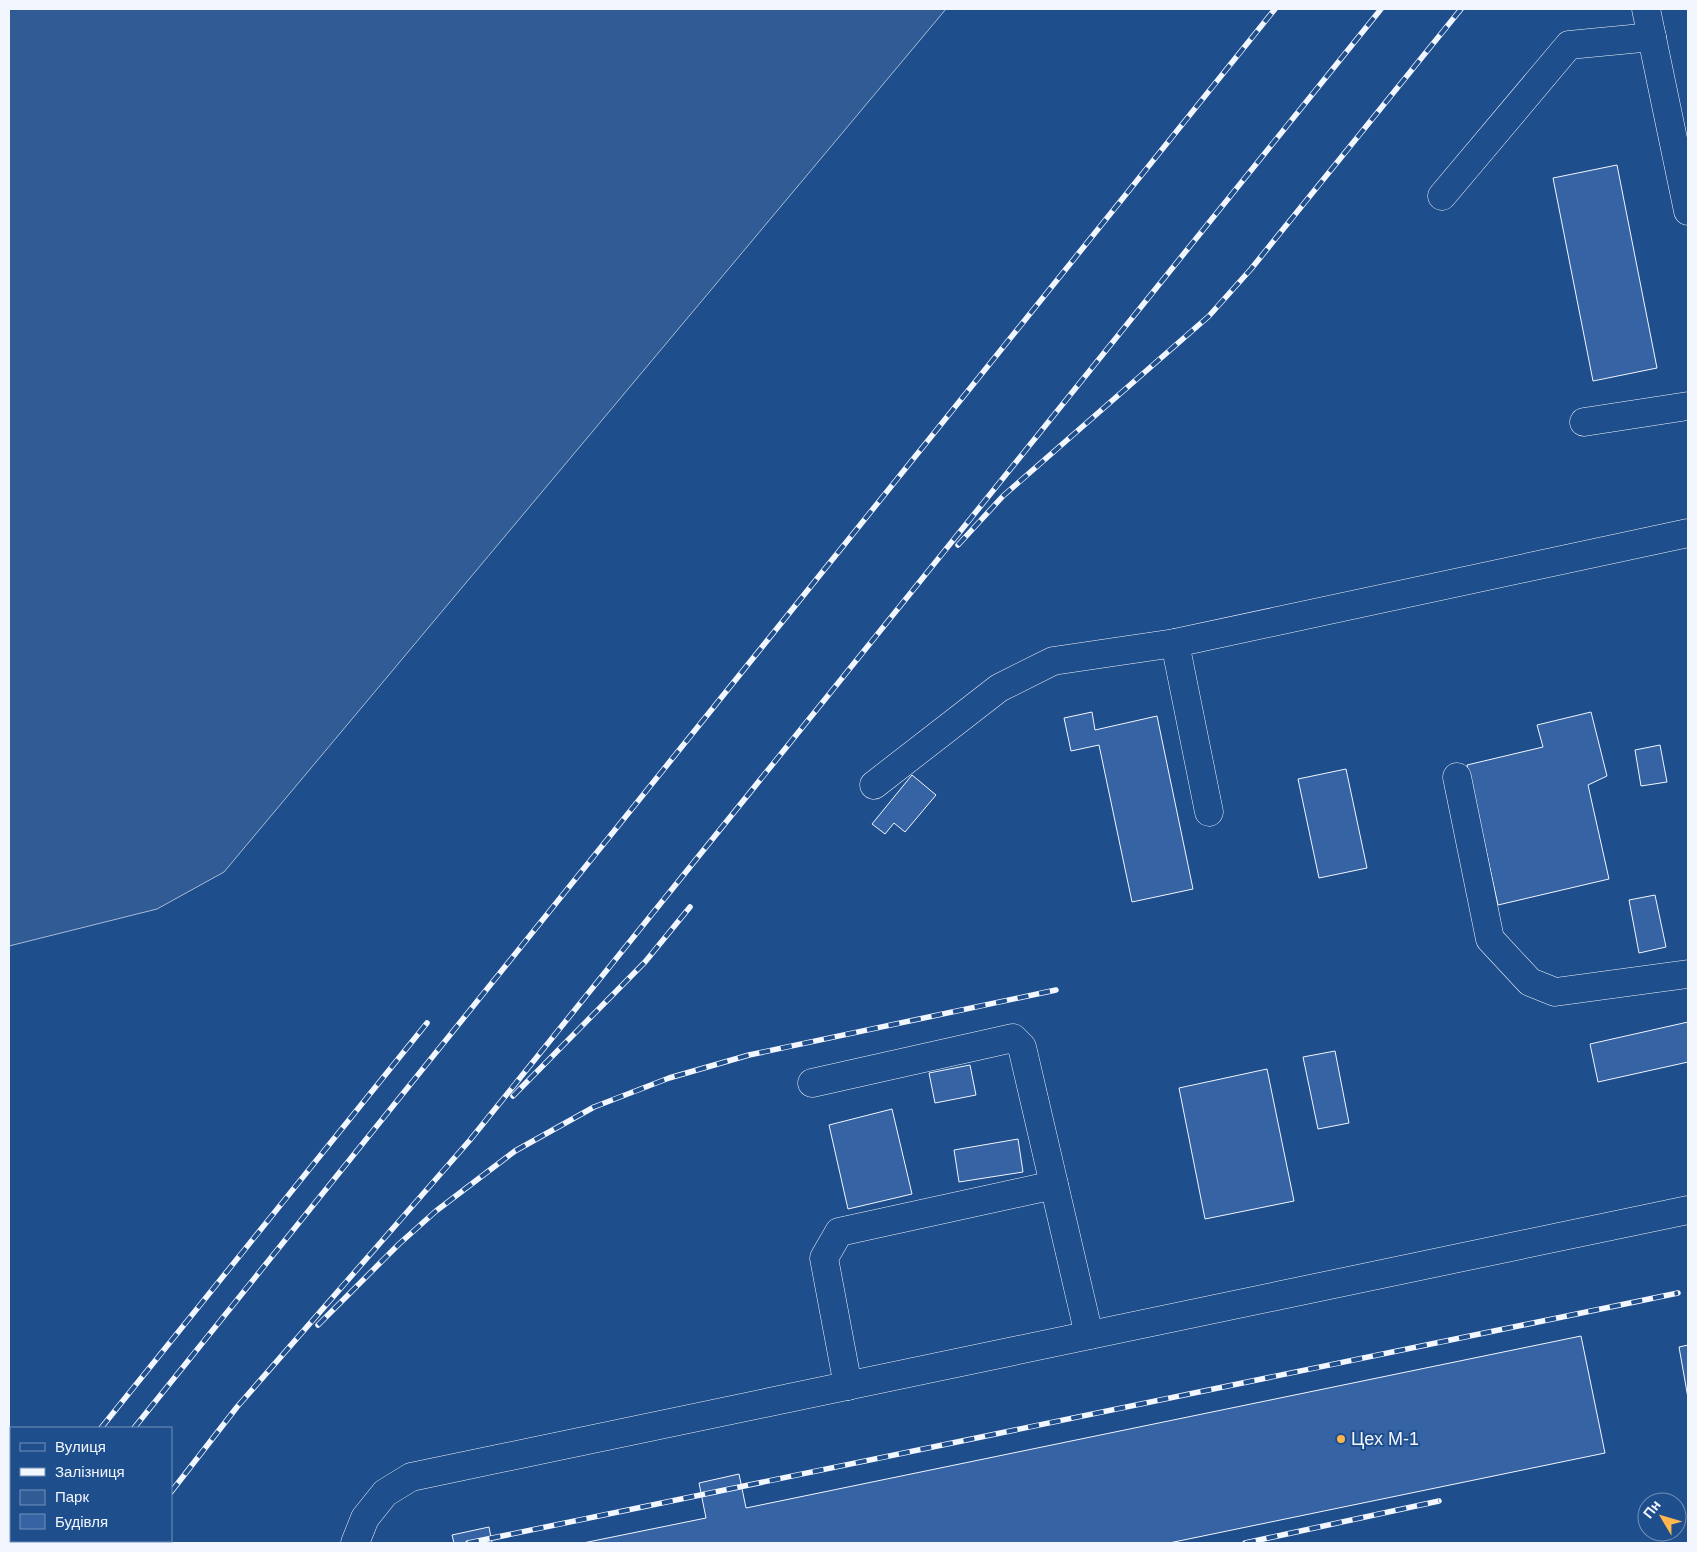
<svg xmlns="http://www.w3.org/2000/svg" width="1697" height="1552" font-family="Helvetica,sans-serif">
<rect width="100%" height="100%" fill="#1f4e8c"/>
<path fill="#305b95" stroke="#a8bbd7" d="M9,9H946L224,872L157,909L9,946Z"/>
<g fill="#3563a3" stroke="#f2f6ff">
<path d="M1617,165L1657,368L1593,381L1553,178Z"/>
<path d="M1092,712L1095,730L1157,716L1193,889L1132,902L1099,745L1071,751L1064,718Z"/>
<path d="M1591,712L1607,776L1588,785L1609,879L1498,905L1467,765L1543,747L1537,725Z"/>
<path d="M1660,745L1667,782L1641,786L1635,750Z"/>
<path d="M1346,769L1367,868L1319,878L1298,779Z"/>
<path d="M912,775L936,795L905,832L894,823L885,834L872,824Z"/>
<path d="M1655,895L1666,947L1639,953L1629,900Z"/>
<path d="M1688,1022V1062L1598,1082L1590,1044Z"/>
<path d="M1335,1051L1349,1123L1318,1129L1303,1057Z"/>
<path d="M970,1065L976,1095L935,1103L929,1073Z"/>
<path d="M1267,1069L1294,1201L1205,1219L1179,1088Z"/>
<path d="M892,1109L912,1194L848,1209L829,1125Z"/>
<path d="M1018,1139L1023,1172L959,1182L954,1150Z"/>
<path d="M1581,1336L1605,1453L1169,1543H583L706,1518L699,1483L739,1474L746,1508Z"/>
<path d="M1688,1345V1398L1679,1347Z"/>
<path d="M489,1527L492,1543H454L452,1535Z"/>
</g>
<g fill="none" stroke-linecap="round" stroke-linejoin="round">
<defs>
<g id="minor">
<path d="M1646,9L1688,211"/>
<path d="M1442,196L1569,45L1652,37"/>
<path d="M1584,422L1688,406"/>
<path d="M1175,643L1209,812"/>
<path d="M1457,777L1490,939L1530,982L1555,992L1688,974"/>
<path d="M874,785L999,688L1053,661L1175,643L1688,533"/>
<path d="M812,1083L1013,1038L1022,1047L1089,1335"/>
<path d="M848,1386L824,1258L839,1232L1054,1185"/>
<path d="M355,1543L365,1518L385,1493L411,1477L1688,1210"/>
</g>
</defs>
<use href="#minor" stroke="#f2f6ff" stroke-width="29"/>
<use href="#minor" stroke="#1f4e8c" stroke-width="28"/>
<defs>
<g id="rail">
<path d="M958,545L1003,496L1209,316L1251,269L1461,9"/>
<path d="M513,1096L645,962L690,907"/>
<path d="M318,1325L399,1244L436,1211L515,1151L594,1107L669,1078L749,1055L1056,990"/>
<path d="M101,1428L427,1023"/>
<path d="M134,1428L1275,9"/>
<path d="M171,1492L237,1407L470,1140L1381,9"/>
<path d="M9,1542L11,1539"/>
<path d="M41,1543L44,1541"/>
<path d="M132,1543L134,1541"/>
<path d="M468,1543L1678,1293"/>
<path d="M1245,1543L1439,1501"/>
</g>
</defs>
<use href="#rail" stroke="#f2f6ff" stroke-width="5.5"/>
<use href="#rail" stroke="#1f4e8c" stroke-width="4" stroke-dasharray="11" stroke-linecap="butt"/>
</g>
<circle fill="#ffb74d" stroke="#1f4e8c" stroke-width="2" cx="1341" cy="1439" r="5"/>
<g text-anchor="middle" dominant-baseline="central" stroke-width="4" stroke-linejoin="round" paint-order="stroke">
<g font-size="18" fill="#f2f6ff" stroke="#1f4e8c" text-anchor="start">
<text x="1351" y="1439">Цех М-1</text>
</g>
</g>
<rect width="1697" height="1552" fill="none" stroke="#f2f6ff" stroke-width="20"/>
<rect x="10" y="1427" width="162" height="115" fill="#1f4e8c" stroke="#7391ba"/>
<rect x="20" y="1443" width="25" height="8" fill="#1f4e8c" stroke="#7391ba"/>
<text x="55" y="1452" font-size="15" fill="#f2f6ff">Вулиця</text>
<rect x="20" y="1468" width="25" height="8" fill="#f2f6ff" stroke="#7391ba"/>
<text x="55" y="1477" font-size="15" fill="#f2f6ff">Залізниця</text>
<rect x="20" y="1490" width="25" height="15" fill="#305b95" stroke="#7391ba"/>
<text x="55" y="1502" font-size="15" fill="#f2f6ff">Парк</text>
<rect x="20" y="1514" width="25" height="15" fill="#3563a3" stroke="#7391ba"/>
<text x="55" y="1527" font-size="15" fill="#f2f6ff">Будівля</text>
<g transform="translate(1662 1517) rotate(308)"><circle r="24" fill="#1f4e8c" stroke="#7391ba"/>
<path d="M0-4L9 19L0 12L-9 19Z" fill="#ffb74d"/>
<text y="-8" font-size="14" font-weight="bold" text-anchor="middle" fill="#f2f6ff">Пн</text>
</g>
</svg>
